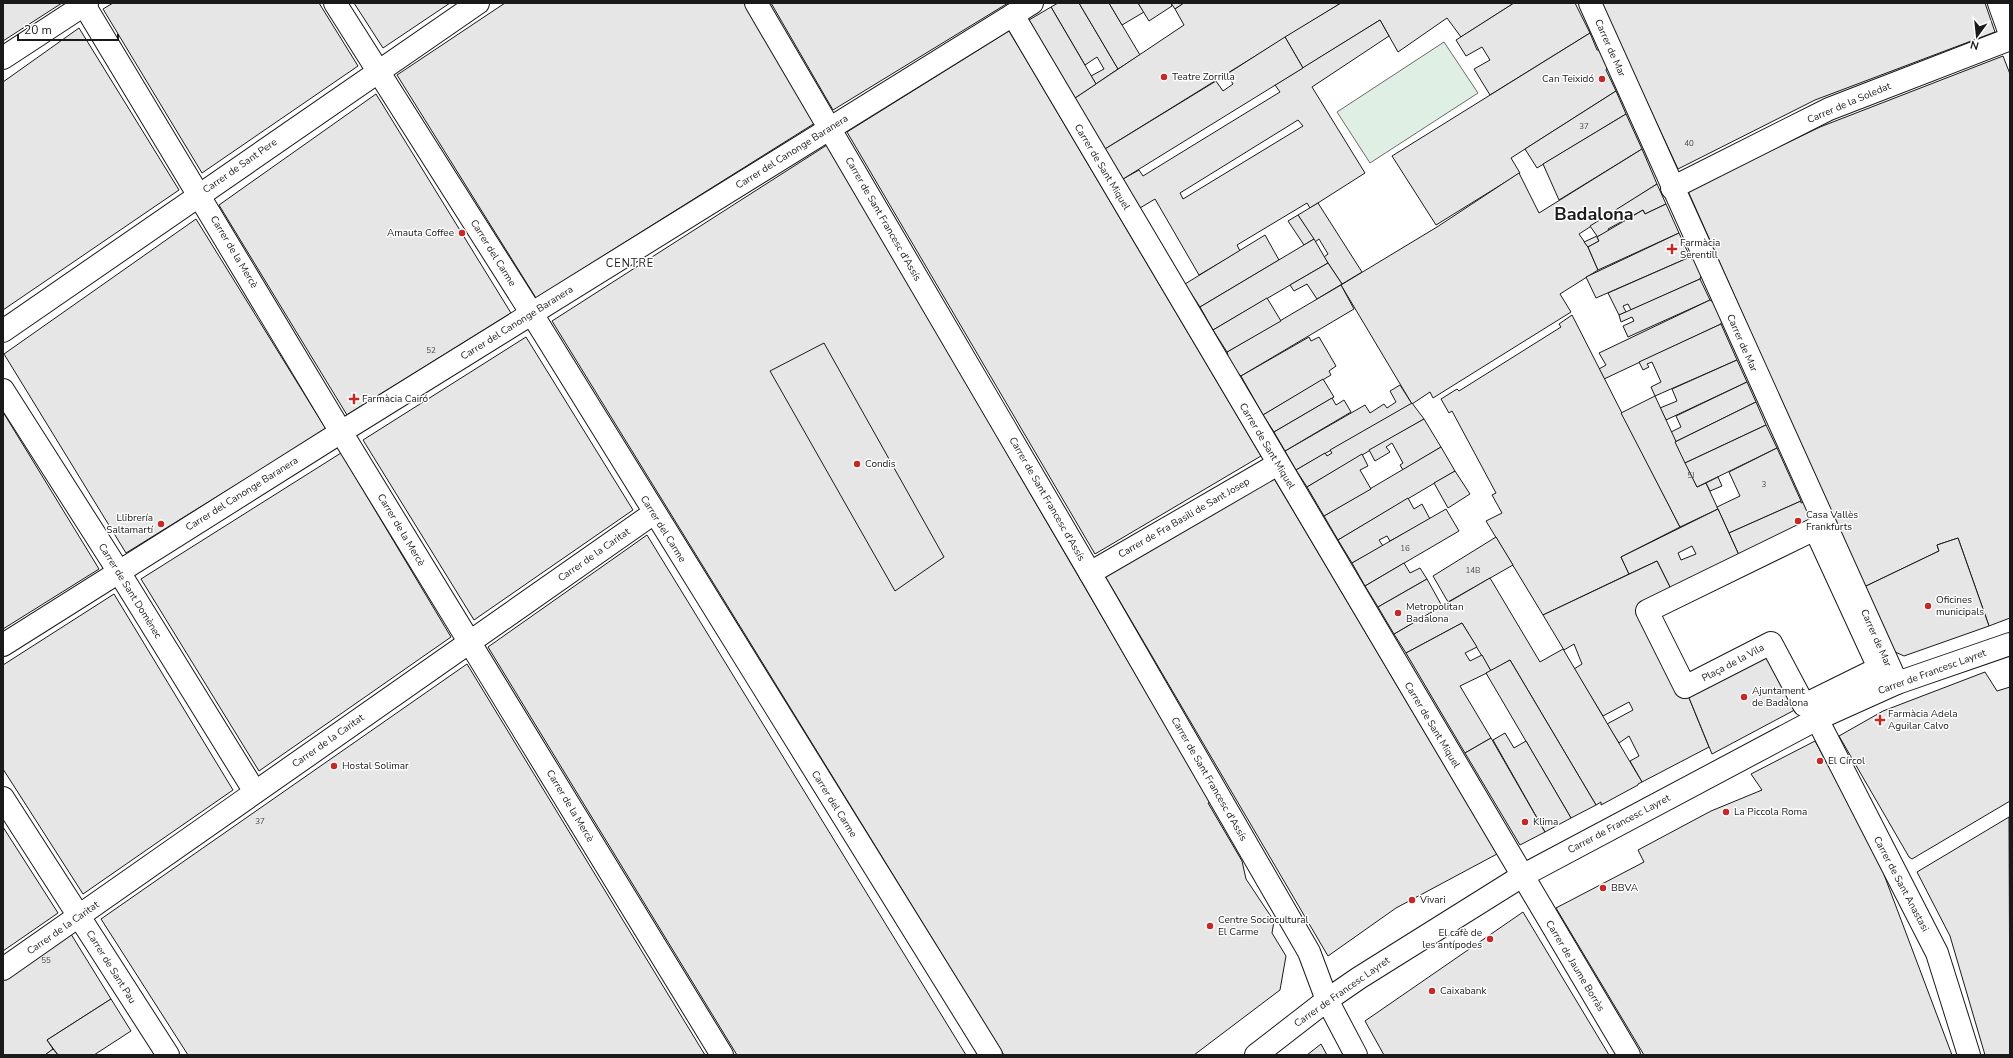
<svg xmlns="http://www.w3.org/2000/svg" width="2013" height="1058" font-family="'Nunito Sans',sans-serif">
<rect width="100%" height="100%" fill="#fff"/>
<path fill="#e0efe3" stroke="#6a6a6a" d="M1444,42L1478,93L1370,163L1337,112Z"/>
<g fill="#e6e6e6" stroke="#1a1a1a" fill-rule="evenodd">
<path d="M3,3H62L3,41Z"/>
<path d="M113,3H319L358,66L202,173L103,9Z"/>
<path d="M354,3H450L383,48Z"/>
<path d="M505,3H744L815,123L536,298L397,75Z"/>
<path d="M771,3H1008L833,110Z"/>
<path d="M1058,3H1079L1118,69L1096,84L1091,76L1104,69L1097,57L1085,65L1051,7Z"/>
<path d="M1079,3H1109L1140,55L1118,69Z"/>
<path d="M1109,3H1138L1144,12L1122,25Z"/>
<path d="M1138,3H1171L1172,6L1149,21Z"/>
<path d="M1171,3H1184L1175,9Z"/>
<path d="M1184,3H1341L1105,149L1075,98L1184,25L1175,9Z"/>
<path d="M1341,3H1514L1461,37L1447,18L1398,52L1380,20L1303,68L1285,37Z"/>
<path d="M1514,3H1575L1590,33L1490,95L1474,69L1490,60L1482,47L1466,56L1456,40Z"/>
<path d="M1601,3H1985L1995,32L1815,100L1678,169Z"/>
<path d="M1051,7L1096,84L1075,98L1029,20Z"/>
<path d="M1380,20L1389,36L1312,87L1365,173L1310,208L1307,203L1237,245L1240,251L1199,275L1155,199L1140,208L1123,179L1139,170L1143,176L1280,92L1275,85ZM1298,120L1303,126L1183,199L1180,193Z"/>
<path d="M79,28L179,190L3,310V82Z"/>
<path d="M1009,31L1261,456L1095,554L847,132Z"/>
<path d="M1590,33L1597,50L1603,51L1609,64L1606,70L1616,91L1511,158L1520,173L1436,225L1392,156Z"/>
<path d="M1285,37L1303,68L1123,179L1105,149L1216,81L1223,91L1233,84L1227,74Z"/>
<path d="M2003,56L2010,74V618L1989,626L1958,538L1937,545L1939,551L1864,587L1688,191L1820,127Z"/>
<path d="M1616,91L1626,114L1537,168L1525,149Z"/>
<path d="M376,94L511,313L347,415L219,205Z"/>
<path d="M1626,114L1642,149L1559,200L1543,164Z"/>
<path d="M827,145L1210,802L1208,803L1242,861L1246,879L1274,921L1272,933L1286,956L1280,990L1194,1055H1004L552,321Z"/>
<path d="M1642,149L1657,184L1579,234L1588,247L1598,270L1560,294L1571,312L1433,398L1430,392L1412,404L1341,285L1437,227L1519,173L1539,213Z"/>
<path d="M1657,184L1666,204L1645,214L1643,210L1608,229L1609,231L1597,237L1599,241L1588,247L1584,242L1597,236L1590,226Z"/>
<path d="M1318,203L1362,272L1342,284L1324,257L1328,254L1319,239L1315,242L1298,215Z"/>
<path d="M1666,204L1679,233L1598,270L1588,247L1599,241L1597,237L1643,210L1645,214Z"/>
<path d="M1298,215L1314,239L1304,245L1288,221Z"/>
<path d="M196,219L326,429L126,553L4,354Z"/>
<path d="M1679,233L1690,257L1596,298L1586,277Z"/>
<path d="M1265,235L1279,260L1200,307L1185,284Z"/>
<path d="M1314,239L1328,263L1213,330L1200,307Z"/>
<path d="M1690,257L1691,259H1696L1702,274L1700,279L1631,310L1628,304L1623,306L1626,312L1619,315L1608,293Z"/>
<path d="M1328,263L1342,284L1317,299L1307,284L1294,291L1290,285Z"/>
<path d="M1700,279L1710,300L1628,337L1623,326L1634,321L1632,317L1621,322L1619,315Z"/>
<path d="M1341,285L1354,309L1241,376L1239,374L1236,376L1225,358L1228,355L1227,352Z"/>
<path d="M1267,298L1281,321L1227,352L1213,330Z"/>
<path d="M1710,300L1717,305L1723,316L1721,324L1604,379L1599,369L1606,365L1599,353Z"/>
<path d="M1572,315L1680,527L1621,557L1629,574L1543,615L1486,521L1502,513L1492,495L1496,493L1452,411L1449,413L1441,399L1457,389L1459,391L1561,327L1559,324Z"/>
<path d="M1721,324L1737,360L1655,396L1651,387L1661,382L1652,362L1647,364L1649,367L1643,370L1639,362Z"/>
<path d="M526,337L633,510L474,620L363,440Z"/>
<path d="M1309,337L1311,341L1319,337L1336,366L1329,371L1331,375L1263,415L1241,376Z"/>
<path d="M824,343L944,557L895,591L770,371Z"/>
<path d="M1737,360L1747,382L1666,420L1660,408L1677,401L1672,389Z"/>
<path d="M1323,379L1334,397L1274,432L1263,415Z"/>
<path d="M1747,382L1756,402L1675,442L1671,432L1681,427L1676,416Z"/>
<path d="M1400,385L1412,404L1296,470L1285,451L1365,405L1370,413L1384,404L1387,408L1396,402L1390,391Z"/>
<path d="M1655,396L1697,487L1706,483L1718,509L1680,527L1621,413Z"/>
<path d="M1332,398L1336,405L1344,400L1351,412L1285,451L1274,432Z"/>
<path d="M1756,402L1766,425L1685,463L1675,442Z"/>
<path d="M1412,403L1424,419L1307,487L1296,470L1325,453L1327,456L1332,453L1330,450Z"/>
<path d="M3,412L99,569L3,629Z"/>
<path d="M1424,419L1441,447L1403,470L1400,465L1403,463L1392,443L1386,447L1390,452L1375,461L1369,450Z"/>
<path d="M1766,425L1777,448L1697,487L1685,463Z"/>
<path d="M1441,447L1455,471L1338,540L1324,516Z"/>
<path d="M1777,448L1801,501L1729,533L1717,507L1740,496L1729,472Z"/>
<path d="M341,453L451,637L259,771L141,579Z"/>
<path d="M1362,454L1368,466L1360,470L1371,489L1324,516L1307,487Z"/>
<path d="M1455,471L1470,494L1448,508L1434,483Z"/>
<path d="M1272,475L1497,854L1396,908L1328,956L1105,576Z"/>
<path d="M1718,477L1722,486L1710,491L1706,483Z"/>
<path d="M1408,498L1414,509L1422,504L1430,519L1390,541L1387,536L1379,540L1383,546L1352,563L1338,540Z"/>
<path d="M1801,501V503L1807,501L1816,523L1743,564L1729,533Z"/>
<path d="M1446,509L1459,531L1365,586L1352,563Z"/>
<path d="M1718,509L1743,564L1675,597L1657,561L1629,574L1621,557ZM1692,546L1696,554L1681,560L1678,553Z"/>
<path d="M647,535L966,1055H737L488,647Z"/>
<path d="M1496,537L1513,565L1448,602L1433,576Z"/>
<path d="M1958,538L1989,626L1904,656L1893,651L1864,587L1939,551L1937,545Z"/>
<path d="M1657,561L1675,597L1651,618L1685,688L1709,747L1642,782L1630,761L1639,756L1629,736L1619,743L1607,724L1633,710L1629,702L1603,716L1574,669L1582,664L1574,644L1564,650L1543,615Z"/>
<path d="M1404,563L1410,573L1420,568L1427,579L1378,607L1365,586Z"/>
<path d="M1490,578L1540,662L1563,649L1642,782L1638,784V785L1601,805V802L1596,805L1510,660L1491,671L1462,623L1406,653L1394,634Z"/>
<path d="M1427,579L1442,606L1394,634L1378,607Z"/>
<path d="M114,594L233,790L83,894L3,769V665Z"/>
<path d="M1462,623L1477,647L1465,653L1470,661L1482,655L1491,671L1460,686L1491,738L1465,753L1406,653Z"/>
<path d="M1771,643L1804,705L1712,754L1685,688Z"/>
<path d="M1510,660L1596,805L1571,818L1486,673Z"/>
<path d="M467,664L705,1055H188L101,919Z"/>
<path d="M1985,672L1997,691L2010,687V801L1912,859L1909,857L1839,736L1883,711Z"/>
<path d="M1505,733L1514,748L1526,741L1571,818L1545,832L1493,740Z"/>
<path d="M1491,738L1545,832L1520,845L1465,753Z"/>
<path d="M1815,741L1877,856L1952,1055H1644L1556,908L1644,862L1638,850L1711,811L1762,790L1751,774Z"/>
<path d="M2009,817L2010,1055H1985L1950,936L1917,872Z"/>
<path d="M3,827L58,913L3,951Z"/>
<path d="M1523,912L1609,1055H1384L1365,1021Z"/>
<path d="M66,926L111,999L47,1040L53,1049L45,1055H3V969Z"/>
<path d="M111,999L131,1031L94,1055H58L47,1040Z"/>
<path d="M1321,1044L1327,1055H1307Z"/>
<path d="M53,1049L58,1055H45Z"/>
</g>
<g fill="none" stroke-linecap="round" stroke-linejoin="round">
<defs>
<g id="street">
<path d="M83,3L341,432L722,1055"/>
<path d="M335,3L532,314L991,1055"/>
<path d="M756,3L1090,573L1309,952L1327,1000L1356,1055"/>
<path d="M1590,3L1897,683"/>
<path d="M1999,3L2010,34"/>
<path d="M1013,15L1629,1055"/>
<path d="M3,58L87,3"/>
<path d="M1672,188L1829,109L2010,39"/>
<path d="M3,331L478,3"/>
<path d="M3,390L119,572L255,792"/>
<path d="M1815,529L1879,668L1804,705L1771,643L1685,687L1647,611Z"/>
<path d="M1090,573L1278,464"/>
<path d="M3,645L341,432L1032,3"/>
<path d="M1817,719L1937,953L1969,1055"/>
<path d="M3,798L168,1055"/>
<path d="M3,969L654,513"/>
</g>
<path id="primary" d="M1256,1055L1327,1000L1359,978L1522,876L1817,719L1897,683L2010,644"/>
</defs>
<use href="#street" stroke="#1a1a1a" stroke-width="24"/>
<use href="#primary" stroke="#1a1a1a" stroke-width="24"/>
<use href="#street" stroke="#fff" stroke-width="22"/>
<use href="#primary" stroke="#fff" stroke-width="22"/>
</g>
<g fill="#c62828" stroke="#fff" stroke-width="1.5">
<circle cx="1164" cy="77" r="4"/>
<circle cx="1602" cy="79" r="4"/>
<circle cx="462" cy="233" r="4"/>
<path d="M1670 243h4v4h4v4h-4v4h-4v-4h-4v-4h4z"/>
<path d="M352 393h4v4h4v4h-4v4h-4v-4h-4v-4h4z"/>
<circle cx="857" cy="464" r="4"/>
<circle cx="1798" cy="521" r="4"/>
<circle cx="161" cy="524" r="4"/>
<circle cx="1928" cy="606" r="4"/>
<circle cx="1398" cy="613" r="4"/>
<circle cx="1744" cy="697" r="4"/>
<path d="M1878 714h4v4h4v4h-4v4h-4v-4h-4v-4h4z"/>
<circle cx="1820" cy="761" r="4"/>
<circle cx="334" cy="766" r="4"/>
<circle cx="1726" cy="812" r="4"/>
<circle cx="1525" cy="822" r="4"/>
<circle cx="1603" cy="888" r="4"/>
<circle cx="1412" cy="900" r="4"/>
<circle cx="1210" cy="926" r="4"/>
<circle cx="1490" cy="939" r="4"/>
<circle cx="1432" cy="991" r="4"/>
</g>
<g text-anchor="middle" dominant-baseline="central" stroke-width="3" stroke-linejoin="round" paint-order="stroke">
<g font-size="8" fill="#4d4d4d">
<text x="1584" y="126">37</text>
<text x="1689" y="143">40</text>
<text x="431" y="350">52</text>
<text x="1691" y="475">5I</text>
<text x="1764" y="484">3</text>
<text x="1405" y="548">16</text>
<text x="1473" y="570">14B</text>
<text x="260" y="821">37</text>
<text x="46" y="960">55</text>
</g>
<g font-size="10" fill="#1a1a1a" stroke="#fff">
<text transform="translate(1610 48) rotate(66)">Carrer de Mar</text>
<text transform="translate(1849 103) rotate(-23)">Carrer de la Soledat</text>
<text transform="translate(792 152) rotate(-32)">Carrer del Canonge Baranera</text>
<text transform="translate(240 166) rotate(-35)">Carrer de Sant Pere</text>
<text transform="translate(1102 167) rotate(59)">Carrer de Sant Miquel</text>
<text transform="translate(883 219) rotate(60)">Carrer de Sant Francesc d'Assís</text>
<text transform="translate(234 252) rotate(59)">Carrer de la Mercè</text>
<text transform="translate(493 253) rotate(58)">Carrer del Carme</text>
<text transform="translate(517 323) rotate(-32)">Carrer del Canonge Baranera</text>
<text transform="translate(1742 343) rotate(66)">Carrer de Mar</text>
<text transform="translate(1267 446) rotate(59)">Carrer de Sant Miquel</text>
<text transform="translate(242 494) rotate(-32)">Carrer del Canonge Baranera</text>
<text transform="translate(1047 499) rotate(60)">Carrer de Sant Francesc d'Assís</text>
<text transform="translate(1184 518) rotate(-30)">Carrer de Fra Basili de Sant Josep</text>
<text transform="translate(663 529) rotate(58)">Carrer del Carme</text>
<text transform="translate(401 530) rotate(59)">Carrer de la Mercè</text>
<text transform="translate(594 555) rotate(-35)">Carrer de la Caritat</text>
<text transform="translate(130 591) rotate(58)">Carrer de Sant Domènec</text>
<text transform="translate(1876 638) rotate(66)">Carrer de Mar</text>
<text transform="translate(1733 663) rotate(-28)">Plaça de la Vila</text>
<text transform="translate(1932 672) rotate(-20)">Carrer de Francesc Layret</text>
<text transform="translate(1432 725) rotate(59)">Carrer de Sant Miquel</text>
<text transform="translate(328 741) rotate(-35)">Carrer de la Caritat</text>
<text transform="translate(1209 779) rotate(60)">Carrer de Sant Francesc d'Assís</text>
<text transform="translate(834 804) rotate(58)">Carrer del Carme</text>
<text transform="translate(570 806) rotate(59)">Carrer de la Mercè</text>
<text transform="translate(1619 824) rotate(-28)">Carrer de Francesc Layret</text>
<text transform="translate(1901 884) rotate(62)">Carrer de Sant Anastasi</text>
<text transform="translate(63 928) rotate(-35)">Carrer de la Caritat</text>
<text transform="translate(1575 966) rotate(59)">Carrer de Jaume Borràs</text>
<text transform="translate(111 967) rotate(58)">Carrer de Sant Pau</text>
<text transform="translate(1342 992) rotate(-35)">Carrer de Francesc Layret</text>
</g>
<g font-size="10" fill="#1a1a1a" stroke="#fff" text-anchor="start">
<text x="1172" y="77">Teatre Zorrilla</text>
<text x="1594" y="79" text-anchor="end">Can Teixidó</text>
<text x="454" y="233" text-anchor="end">Amauta Coffee</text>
<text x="1680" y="243">Farmàcia<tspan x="1680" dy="12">Serentill</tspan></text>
<text x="362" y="399">Farmàcia Cairó</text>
<text x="865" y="464">Condis</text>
<text x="1806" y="515">Casa Vallès<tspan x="1806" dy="12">Frankfurts</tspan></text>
<text x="153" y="518" text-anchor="end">Llibrería<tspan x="153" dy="12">Saltamartí</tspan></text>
<text x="1936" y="600">Oficines<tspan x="1936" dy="12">municipals</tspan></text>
<text x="1406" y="607">Metropolitan<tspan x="1406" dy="12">Badalona</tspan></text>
<text x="1752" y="691">Ajuntament<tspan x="1752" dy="12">de Badalona</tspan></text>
<text x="1888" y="714">Farmàcia Adela<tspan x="1888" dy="12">Aguilar Calvo</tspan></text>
<text x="1828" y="761">El Círcol</text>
<text x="342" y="766">Hostal Solimar</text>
<text x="1734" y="812">La Piccola Roma</text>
<text x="1533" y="822">Klima</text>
<text x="1611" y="888">BBVA</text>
<text x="1420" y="900">Vivari</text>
<text x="1218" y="920">Centre Sociocultural<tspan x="1218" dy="12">El Carme</tspan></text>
<text x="1482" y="933" text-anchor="end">El cafè de<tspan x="1482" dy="12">les antípodes</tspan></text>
<text x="1440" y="991">Caixabank</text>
</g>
<g font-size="11" letter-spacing="1" fill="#1a1a1a" stroke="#fff">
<text x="630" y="263">CENTRE</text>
</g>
<g font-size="18" font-weight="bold" fill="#1a1a1a" stroke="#fff">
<text x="1594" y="214">Badalona</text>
</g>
</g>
<rect width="2013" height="1058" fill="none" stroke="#1a1a1a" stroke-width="8"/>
<g transform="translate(1977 36) rotate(195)" stroke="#ffffff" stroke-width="3" paint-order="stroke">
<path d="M0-3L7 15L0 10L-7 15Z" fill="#1a1a1a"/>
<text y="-6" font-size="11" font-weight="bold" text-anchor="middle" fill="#1a1a1a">N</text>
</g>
<path d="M18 34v6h100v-6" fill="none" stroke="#1a1a1a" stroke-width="2"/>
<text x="24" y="34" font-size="12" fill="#1a1a1a" stroke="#ffffff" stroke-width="3" paint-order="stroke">20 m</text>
</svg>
